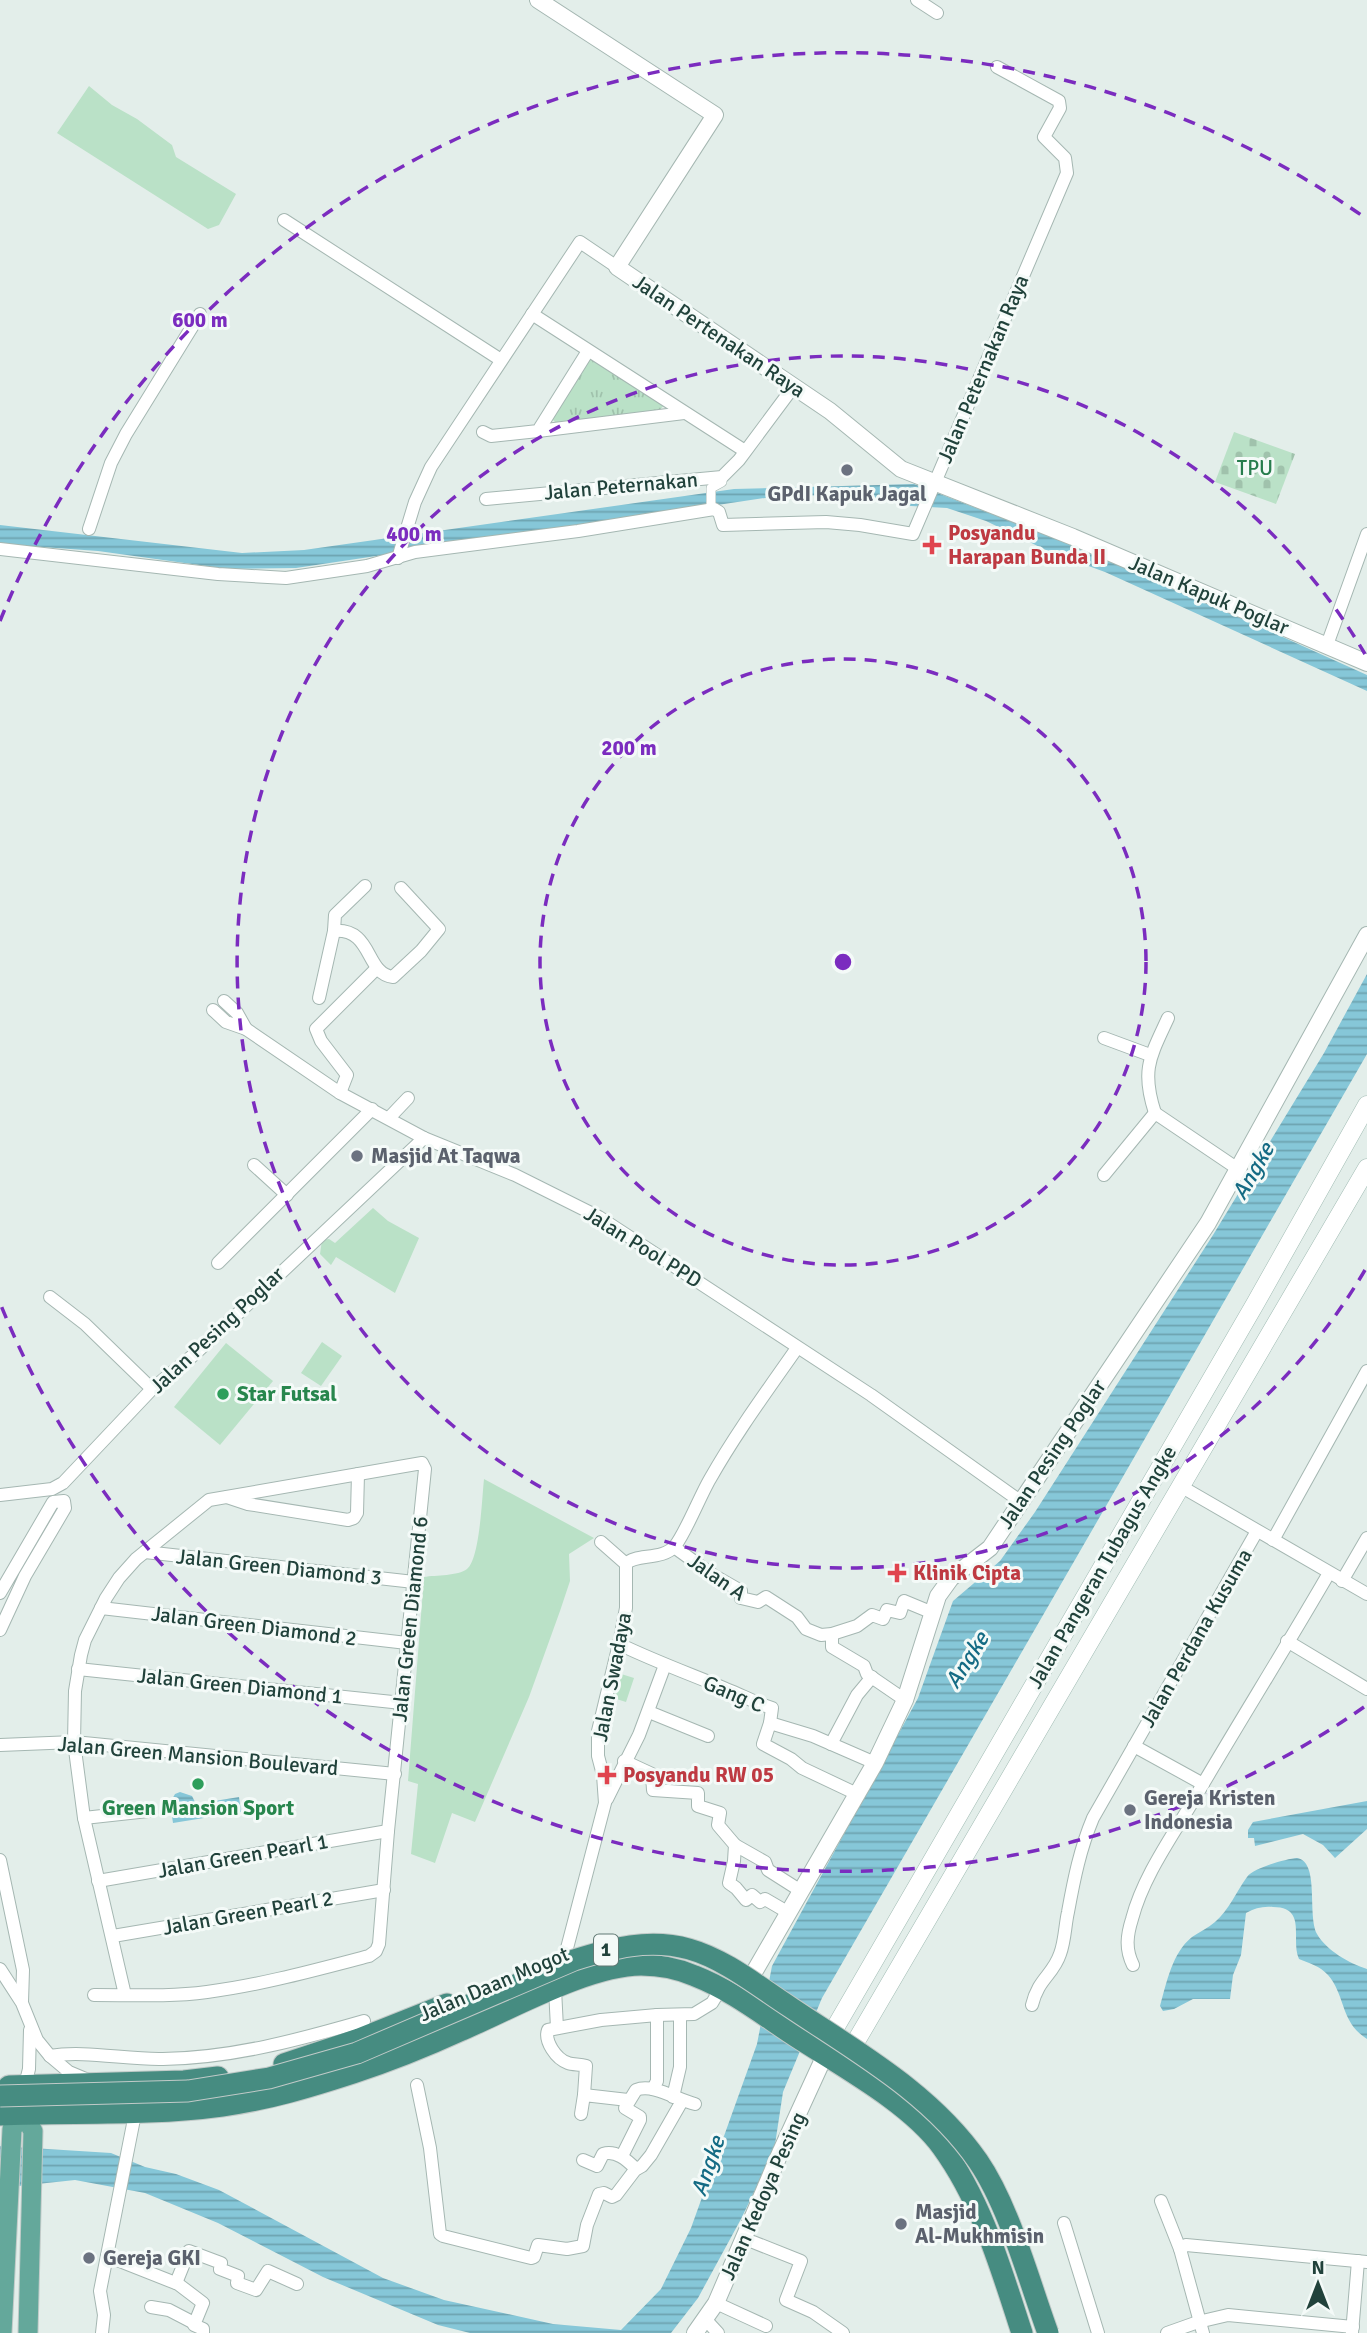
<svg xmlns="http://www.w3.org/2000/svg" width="1367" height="2333" font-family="Signika,sans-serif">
<defs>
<pattern id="cemetery-stones" width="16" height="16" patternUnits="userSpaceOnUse" patternTransform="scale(1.75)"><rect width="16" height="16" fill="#bae1c7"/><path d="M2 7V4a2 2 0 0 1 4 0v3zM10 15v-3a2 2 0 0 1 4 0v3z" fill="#a0c2ac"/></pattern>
<pattern id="park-tufts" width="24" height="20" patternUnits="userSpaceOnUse" patternTransform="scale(1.75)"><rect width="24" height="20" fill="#bae1c7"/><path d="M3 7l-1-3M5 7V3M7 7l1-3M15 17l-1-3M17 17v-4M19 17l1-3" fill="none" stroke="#a0c2ac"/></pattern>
<pattern id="water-rules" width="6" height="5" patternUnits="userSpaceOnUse" patternTransform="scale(1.75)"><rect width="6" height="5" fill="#86c7d8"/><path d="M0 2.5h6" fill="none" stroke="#6da3b0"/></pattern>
</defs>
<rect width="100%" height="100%" fill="#e3eeea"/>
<g fill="#bae1c7">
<path d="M89,86L112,105L137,119L172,145L176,157L236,194L219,225L208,229L57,133Z"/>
<path d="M373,1208L388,1221L419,1238L395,1293L336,1257L331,1265L320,1254L322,1240L329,1239L335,1243Z"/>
<path d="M322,1342L342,1356L321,1386L301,1373Z"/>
<path d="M226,1343L273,1381L220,1445L174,1407Z"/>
<path d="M484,1479L594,1538L569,1554L570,1581L560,1611L529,1697L475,1822L452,1813L435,1863L411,1854L418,1784L408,1781L424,1577C436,1575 458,1576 467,1569C480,1559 482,1496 484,1479Z"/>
<path d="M618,1673L634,1678L626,1702L610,1697Z"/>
</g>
<path fill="url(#cemetery-stones)" d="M1234,432L1295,454L1276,504L1215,482Z"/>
<path fill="url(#park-tufts)" d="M589,353L666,403L658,412L559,426L550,417Z"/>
<g fill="url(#water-rules)">
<path d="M914,484L1114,561L1367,675V691L1105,572L1050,552L986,521L947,508L911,506L846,495L778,496L296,568L228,569L98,551L0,544V525L242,553L304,550L734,489Z"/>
<path d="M1367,974V1054L822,1998L783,2092L774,2151L741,2219L698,2298L671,2333H470L438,2325L323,2277L218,2223L145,2193L75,2180L0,2188V2146L111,2153L145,2167L176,2174L219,2190L383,2278L444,2300L553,2324L621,2330L661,2289L691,2228L757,2044L772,1966L918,1698L953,1601L1000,1561L1035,1512L1213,1235L1324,1053Z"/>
<path d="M180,1792L192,1796L196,1804L239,1797L241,1812L173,1823L170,1803L175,1794Z"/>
<path d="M1367,1801V1829L1335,1858L1323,1845L1303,1834L1255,1846L1254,1838H1248V1830L1253,1822Z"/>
<path d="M1297,1858C1320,1862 1307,1914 1317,1934C1327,1951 1349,1963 1367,1969V2039C1340,2022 1346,1996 1328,1975C1320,1966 1309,1963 1299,1959C1290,1940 1308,1907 1273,1907C1263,1906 1255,1908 1246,1913L1241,1955L1233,1975L1230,1999H1193L1174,2009L1163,2011L1160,2006C1167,1982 1172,1953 1192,1937C1199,1932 1208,1928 1215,1922C1229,1910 1236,1892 1247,1877C1254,1868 1285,1859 1297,1858Z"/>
</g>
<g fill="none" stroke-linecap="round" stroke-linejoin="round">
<defs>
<path id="pedestrian" d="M714,509L711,507V488L722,482V477"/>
<g id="minor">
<path d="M917,0L937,13"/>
<path d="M284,220L501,360"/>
<path d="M532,314L745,451"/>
<path d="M538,431L684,413"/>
<path d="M483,432L491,436L538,431L588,351"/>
<path d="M486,499L722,477L739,460L794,386"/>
<path d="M89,529L111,463L126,434L200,314"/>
<path d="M0,549L218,574L286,578L367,566L415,552L578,531L714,509L719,512L723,525L826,522L860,525L913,534L1067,173L1065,158L1044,137L1060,108L1059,101L997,67"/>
<path d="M398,558L415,502L431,467L580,242L617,267"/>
<path d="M1327,645L1367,534"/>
<path d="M334,931C373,928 365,974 393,977L421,951L439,929L401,888"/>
<path d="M319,998L334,931L335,915L365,886"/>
<path d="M224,1001L237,1013L246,1029"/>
<path d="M213,1010L226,1022L246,1029L340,1093L424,1138L515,1175L599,1217L871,1395L1020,1501"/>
<path d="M1104,1038L1150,1055"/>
<path d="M340,1093L347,1075L321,1041L316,1029L377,968"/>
<path d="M1155,1113C1141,1070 1150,1057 1168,1018"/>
<path d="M389,1118L408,1098"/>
<path d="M254,1165L287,1195"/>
<path d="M1104,1175L1155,1113L1238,1169"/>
<path d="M218,1263L372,1109"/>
<path d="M50,1297L85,1324L152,1389"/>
<path d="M1182,1487L1367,1594"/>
<path d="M0,1495L52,1489L63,1483L152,1389L196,1353L424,1138"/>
<path d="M227,1497L248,1504L348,1520L354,1518L357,1513L358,1474"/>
<path d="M1273,1540L1367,1371"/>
<path d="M601,1542L626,1564"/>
<path d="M674,1547L713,1575L741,1591V1598L758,1602L766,1597L797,1617L806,1629L821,1635L832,1634L857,1626L872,1615L883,1619L887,1610L900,1613L904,1601L933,1613"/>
<path d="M145,1552L414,1582"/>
<path d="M626,1564C635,1553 662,1561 675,1546C686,1532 700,1496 710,1479C736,1433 767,1391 797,1348"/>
<path d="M1342,1581L1367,1538"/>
<path d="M0,1593L53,1502L64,1501L65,1508L25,1576L0,1630"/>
<path d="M101,1608L407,1643"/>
<path d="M832,1634V1647L864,1666L867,1674L905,1700"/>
<path d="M1287,1641L1367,1689"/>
<path d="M619,1644C654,1661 690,1674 726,1689C742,1695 755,1703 772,1708L770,1723L813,1736L875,1763"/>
<path d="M78,1669L402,1703"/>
<path d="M649,1712L708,1736"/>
<path d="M770,1723L763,1744L791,1759L802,1768L857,1794"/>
<path d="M831,1744L857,1695L872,1677"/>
<path d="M0,1745L74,1742L395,1774"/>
<path d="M1134,1746L1203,1784"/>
<path d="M624,1761L652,1774L653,1790L698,1793V1806L720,1813L718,1825L735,1845L734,1861L729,1883L736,1888L746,1900L752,1895L760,1902L765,1899L789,1913"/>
<path d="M607,1799L639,1735L665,1665"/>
<path d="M84,1818L148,1811"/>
<path d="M735,1845L765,1862L768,1870L801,1891"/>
<path d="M0,1860L23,1970L22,2002"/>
<path d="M98,1881L388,1831"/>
<path d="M113,1936L384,1890"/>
<path d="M566,1952L605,1803L603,1775L598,1756V1731L619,1644L626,1608V1564"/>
<path d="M1133,1965C1125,1949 1127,1935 1132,1919C1143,1877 1171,1838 1193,1801C1238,1724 1285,1649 1329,1573"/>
<path d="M0,1969L22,2003L37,2040L50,2056L69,2072L88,2080"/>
<path d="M555,1989L557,2028"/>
<path d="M94,1995C132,1995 169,1997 207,1992C261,1985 315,1970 369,1956L376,1951L379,1944L388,1831L425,1469L422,1463L209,1500L136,1559L119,1578L106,1598L85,1640L81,1655L75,1691L74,1742L84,1818L125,1995"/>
<path d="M1032,2005C1038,1979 1053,1975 1060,1954C1065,1941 1065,1925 1068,1912C1074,1879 1080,1849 1093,1818L1257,1531"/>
<path d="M50,2056C85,2050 127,2060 163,2059C232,2058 298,2040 364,2021"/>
<path d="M25,2085L29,2069L30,2030"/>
<path d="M417,2085L430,2148L440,2234L443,2236L531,2258L534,2257L538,2245L567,2249L583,2246L587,2225L599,2194L604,2193L612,2197L616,2195L635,2170L642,2166L651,2155L682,2101"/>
<path d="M653,2089L657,2081V2015"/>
<path d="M584,2095L586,2066C580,2064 573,2065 568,2063C556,2059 544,2041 548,2030L601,2020L657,2015L694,2014L712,2003L721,1988"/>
<path d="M673,2097L680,2067V2015"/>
<path d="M581,2114L584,2095L628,2100"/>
<path d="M622,2156L640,2120V2117L625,2108L636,2090C653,2083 677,2100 695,2104"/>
<path d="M583,2160L597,2166L603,2154C616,2150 627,2160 636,2169"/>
<path d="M1161,2201L1180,2249L1203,2333"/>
<path d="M1064,2223L1098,2333"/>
<path d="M753,2242L801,2261L786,2300L813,2312L843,2333"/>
<path d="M1180,2249L1186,2245L1367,2262"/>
<path d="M107,2256L178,2284L203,2303L194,2325L203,2329V2333"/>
<path d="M176,2283L189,2251L221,2263L220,2269L238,2276L237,2283L256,2290L268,2271L297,2284"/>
<path d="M716,2303L766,2326"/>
<path d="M151,2307L169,2310L194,2323"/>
<path d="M706,2320L718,2333"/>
<path d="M102,2333L104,2315L100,2291L135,2114"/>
<path d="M1167,2333L1198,2322L1228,2315L1353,2327"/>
<path d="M1352,2333L1358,2261"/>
</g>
<g id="tertiary">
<path d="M538,0L715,115L617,267L830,411L901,469L1073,537L1367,663"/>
<path d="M753,1974L875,1763L905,1700L938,1596L951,1578L990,1548L1208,1223L1367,935"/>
<path d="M695,2333L716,2303L781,2151L825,2055"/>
</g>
<g id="secondary">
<path d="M835,2028L1255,1304L1367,1105"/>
<path d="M845,2060L1367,1168"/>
</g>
<g id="primary">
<path d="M24,2100L23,2114L33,2131L28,2333"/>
<path d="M2,2333L12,2129L23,2114"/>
</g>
<g id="trunk">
<path d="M284,2064L359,2039L447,2004"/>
<path d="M9,2086L184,2081L218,2077"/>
<path d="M0,2115C74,2112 148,2116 222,2106C267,2100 310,2087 353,2073C390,2061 427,2046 462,2030C511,2009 589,1965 641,1965C660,1965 677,1968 695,1976C731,1990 763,2015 795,2036C841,2066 910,2103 942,2147C982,2202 1001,2269 1022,2333"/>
</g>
</defs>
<use href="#pedestrian" stroke="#a5b7b2" stroke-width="10"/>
<use href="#minor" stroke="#a5b7b2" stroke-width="14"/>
<use href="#tertiary" stroke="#a5b7b2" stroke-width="18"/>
<use href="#secondary" stroke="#a0bbb3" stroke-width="19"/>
<use href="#primary" stroke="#c1cac8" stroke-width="21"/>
<use href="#trunk" stroke="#c1cac8" stroke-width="23"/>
<use href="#pedestrian" stroke="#fff" stroke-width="9"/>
<use href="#minor" stroke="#fff" stroke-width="12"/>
<use href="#tertiary" stroke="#fff" stroke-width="16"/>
<use href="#secondary" stroke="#fff" stroke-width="18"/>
<use href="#primary" stroke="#64a89b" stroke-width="19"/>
<use href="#trunk" stroke="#468c81" stroke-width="21"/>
<defs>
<path id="trunk-bridge" d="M0,2096L188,2091L269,2078L357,2053L574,1960C612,1948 649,1938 689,1949C725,1959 759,1987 790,2007C857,2052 931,2093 978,2161C1009,2206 1029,2281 1048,2333"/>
</defs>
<use href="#trunk-bridge" stroke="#c1cac8" stroke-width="23" stroke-linecap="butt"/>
<use href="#trunk-bridge" stroke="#468c81" stroke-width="21"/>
</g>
<g fill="none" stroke="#7b2cbf" stroke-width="3.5" stroke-dasharray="12 9">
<circle cx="843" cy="962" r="303"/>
<path d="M1365 1270A606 606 0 1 1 1365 654"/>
<path d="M1364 1707A909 909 0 0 1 0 1303M0 621A909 909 0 0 1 1364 217"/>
</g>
<g fill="#6b7280" stroke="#f4faf8" stroke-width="2.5">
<circle cx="847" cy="470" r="7"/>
<circle cx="357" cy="1156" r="7"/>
<circle cx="1130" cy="1810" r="7"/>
<circle cx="901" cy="2224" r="7"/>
<circle cx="89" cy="2258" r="7"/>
</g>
<g fill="#e0444e" stroke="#f4faf8" stroke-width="2.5">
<path d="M928.5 534.5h7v7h7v7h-7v7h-7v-7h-7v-7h7z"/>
<path d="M893.5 1562.5h7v7h7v7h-7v7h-7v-7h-7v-7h7z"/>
<path d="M603.5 1764.5h7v7h7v7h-7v7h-7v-7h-7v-7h7z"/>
</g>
<g fill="#2e9e5b" stroke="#f4faf8" stroke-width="2.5">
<circle cx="223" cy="1394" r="7"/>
<circle cx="198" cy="1784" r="7"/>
</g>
<g text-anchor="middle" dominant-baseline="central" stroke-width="6" stroke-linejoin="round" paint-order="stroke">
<rect fill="#f4faf8" stroke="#607974" stroke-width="2" x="594" y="1934.5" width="24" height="31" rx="5"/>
<g font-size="19" font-weight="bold" fill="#21423b">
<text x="606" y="1950">1</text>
</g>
<g font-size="21" fill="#21423b" stroke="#f4faf8">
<text transform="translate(719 336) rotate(34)">Jalan Pertenakan Raya</text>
<text transform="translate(983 369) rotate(-67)">Jalan Peternakan Raya</text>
<text transform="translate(621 486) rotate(-5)">Jalan Peternakan</text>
<text transform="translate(1209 595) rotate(23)">Jalan Kapuk Poglar</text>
<text transform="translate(643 1247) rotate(32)">Jalan Pool PPD</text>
<text transform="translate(217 1330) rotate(-43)">Jalan Pesing Poglar</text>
<text transform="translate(1052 1454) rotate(-56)">Jalan Pesing Poglar</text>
<text transform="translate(279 1567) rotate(6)">Jalan Green Diamond 3</text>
<text transform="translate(1102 1567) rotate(-60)">Jalan Pangeran Tubagus Angke</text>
<text transform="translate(717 1577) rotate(35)">Jalan A</text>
<text transform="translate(410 1619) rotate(-84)">Jalan Green Diamond 6</text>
<text transform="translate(254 1626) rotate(7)">Jalan Green Diamond 2</text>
<text transform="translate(1196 1638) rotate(-60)">Jalan Perdana Kusuma</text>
<text transform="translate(612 1677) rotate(-79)">Jalan Swadaya</text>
<text transform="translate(240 1686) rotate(6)">Jalan Green Diamond 1</text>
<text transform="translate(734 1694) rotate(23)">Gang C</text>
<text transform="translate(198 1756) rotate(5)">Jalan Green Mansion Boulevard</text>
<text transform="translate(243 1856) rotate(-10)">Jalan Green Pearl 1</text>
<text transform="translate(248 1913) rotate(-10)">Jalan Green Pearl 2</text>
<text transform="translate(494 1984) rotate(-23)">Jalan Daan Mogot</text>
<text transform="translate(763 2196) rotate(-66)">Jalan Kedoya Pesing</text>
</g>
<g font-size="21" fill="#277d4d" stroke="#f4faf8">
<text x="1255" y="468">TPU</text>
</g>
<g font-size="21" font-weight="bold" fill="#5b616d" stroke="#f4faf8" text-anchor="start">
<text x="847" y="494" text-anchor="middle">GPdI Kapuk Jagal</text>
<text x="371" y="1156">Masjid At Taqwa</text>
<text x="1144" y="1798">Gereja Kristen<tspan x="1144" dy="24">Indonesia</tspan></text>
<text x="915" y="2212">Masjid<tspan x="915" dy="24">Al-Mukhmisin</tspan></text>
<text x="103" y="2258">Gereja GKI</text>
</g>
<g font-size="21" font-weight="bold" fill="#be3a42" stroke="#f4faf8" text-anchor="start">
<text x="948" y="533">Posyandu<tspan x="948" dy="24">Harapan Bunda II</tspan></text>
<text x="913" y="1573">Klinik Cipta</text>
<text x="623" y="1775">Posyandu RW 05</text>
</g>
<g font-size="21" font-weight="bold" fill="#27864d" stroke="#f4faf8" text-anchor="start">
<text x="237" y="1394">Star Futsal</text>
<text x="198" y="1808" text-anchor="middle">Green Mansion Sport</text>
</g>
<g font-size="23" font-style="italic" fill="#146b84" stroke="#f4faf8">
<text transform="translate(1253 1171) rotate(-60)">Angke</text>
<text transform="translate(967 1660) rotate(-58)">Angke</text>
<text transform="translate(708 2166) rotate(-71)">Angke</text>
</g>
</g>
<circle cx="843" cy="962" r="10" fill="#7b2cbf" stroke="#f4faf8" stroke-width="3.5"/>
<g font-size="21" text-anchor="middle" font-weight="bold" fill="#7b2cbf" stroke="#f4faf8" stroke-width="6" stroke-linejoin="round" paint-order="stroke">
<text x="200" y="327">600 m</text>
<text x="414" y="541">400 m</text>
<text x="629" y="755">200 m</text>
</g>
<g transform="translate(1318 2284)" stroke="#f4faf8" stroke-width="5" paint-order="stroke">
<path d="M0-5L12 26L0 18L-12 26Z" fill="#21423b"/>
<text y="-10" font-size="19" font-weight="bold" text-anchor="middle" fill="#21423b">N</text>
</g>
</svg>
